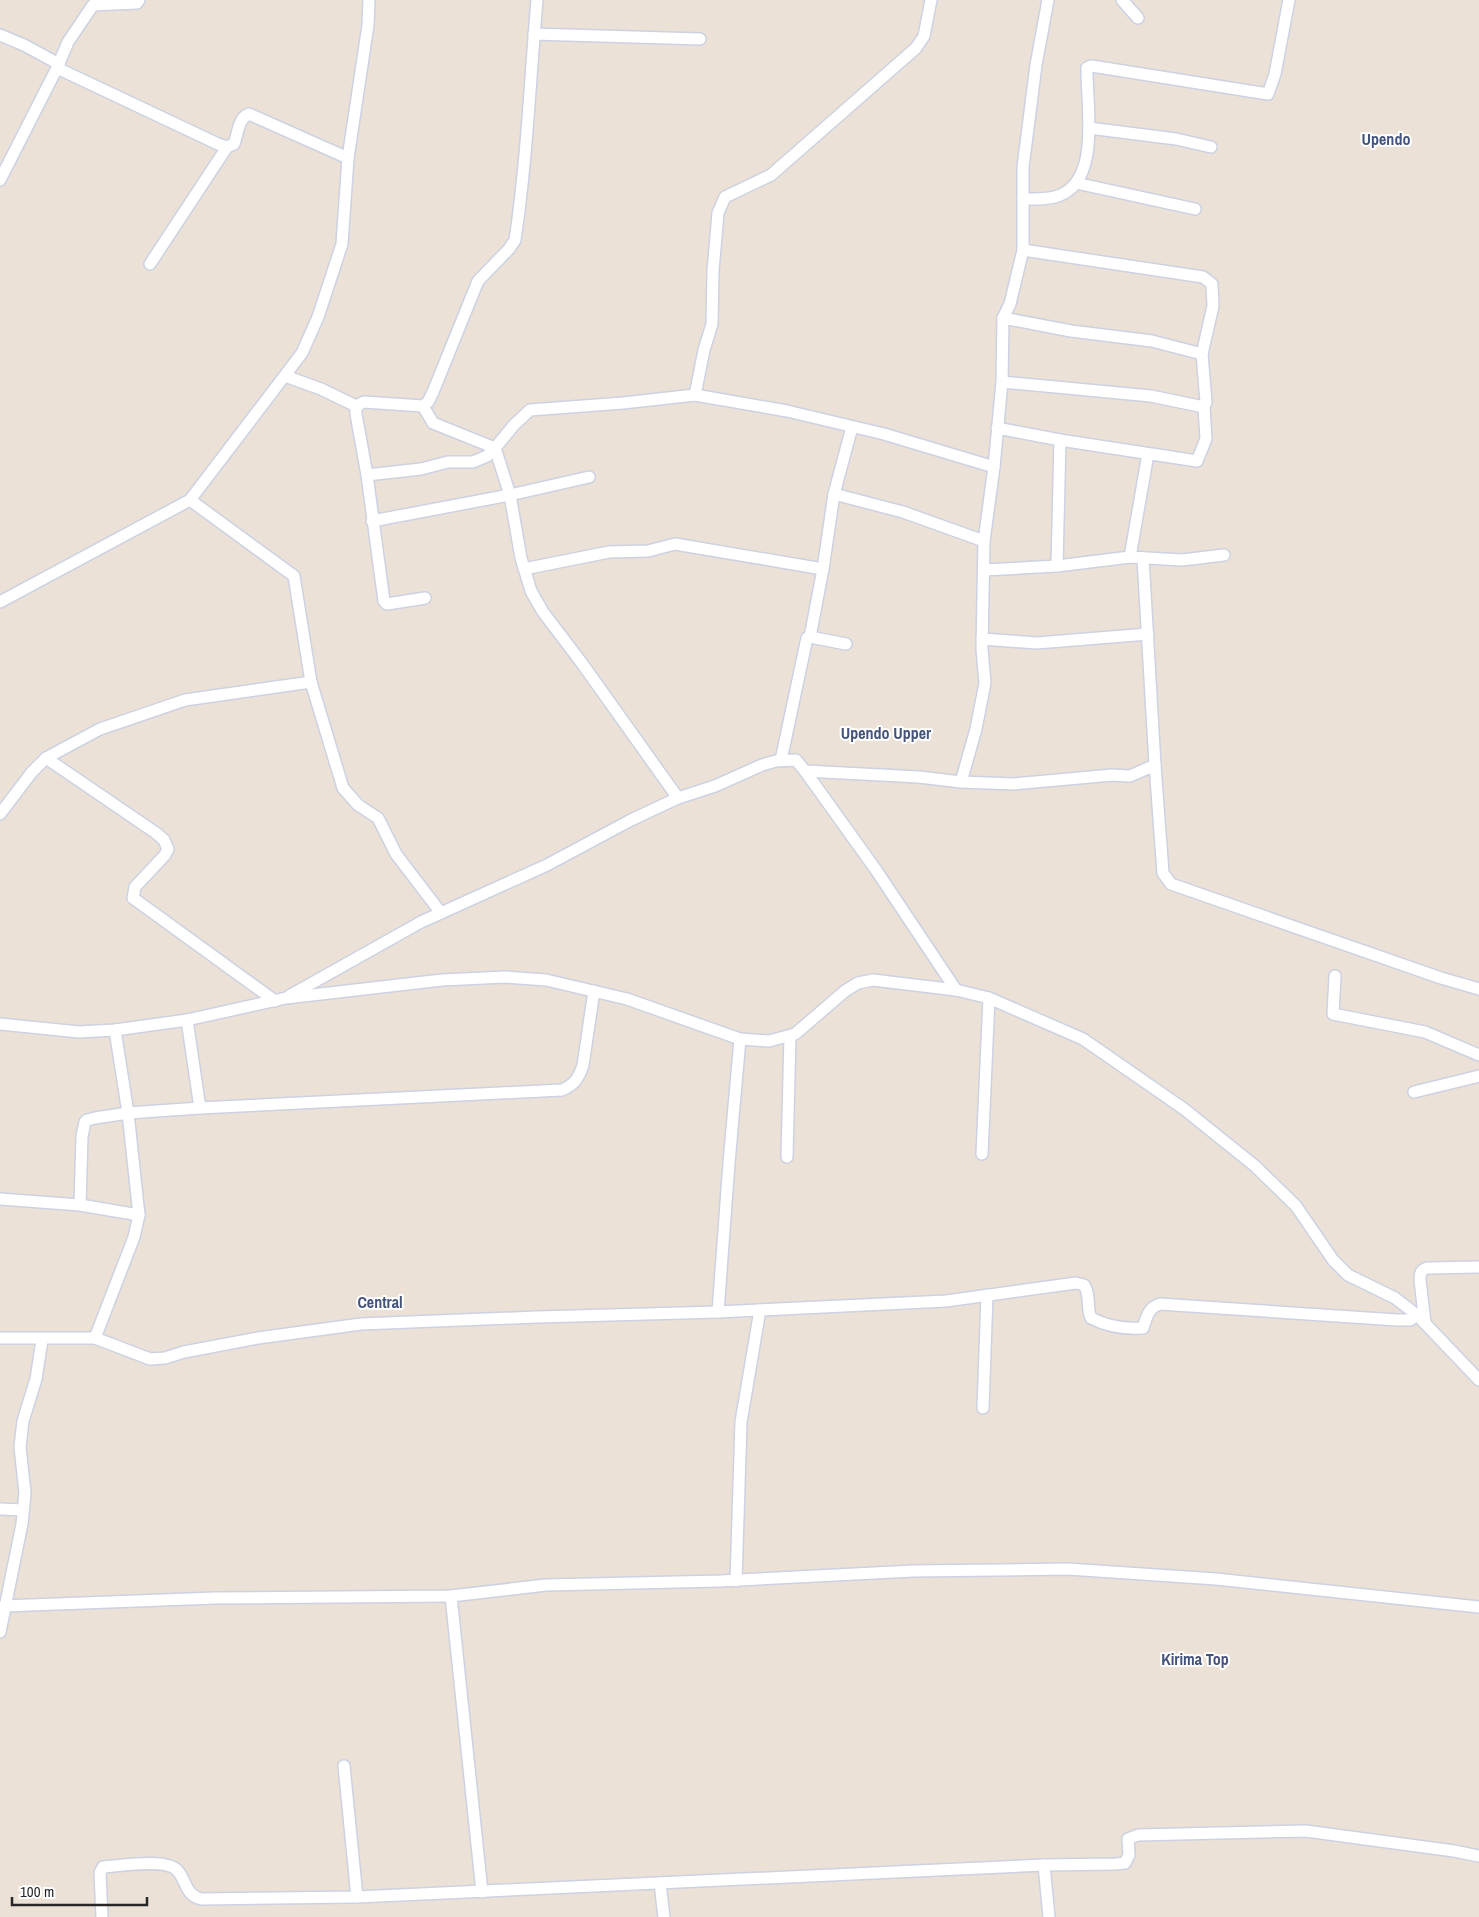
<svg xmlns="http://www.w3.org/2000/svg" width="1479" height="1917" font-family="'Archivo Narrow',sans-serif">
<rect width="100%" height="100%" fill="#ece1d7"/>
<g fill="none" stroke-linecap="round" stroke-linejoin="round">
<defs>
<g id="street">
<path d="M1122,0L1138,18"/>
<path d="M534,34L700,39"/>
<path d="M0,35L24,45L59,64"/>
<path d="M57,68L218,144L227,147L234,144C238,134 238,118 249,114L348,158"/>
<path d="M1089,128L1176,139L1211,147"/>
<path d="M0,180L57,68L68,42L93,5L137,3L139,0"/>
<path d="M1076,183L1195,209"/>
<path d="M1023,199C1035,199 1047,200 1058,196C1102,181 1086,103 1087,68L1091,66L1098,67L1268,94L1275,74L1289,0"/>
<path d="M150,264L227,147"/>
<path d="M1003,318L1071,331L1152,341L1202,354"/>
<path d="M285,376L321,389L356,406"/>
<path d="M1002,382L1151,396L1204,407"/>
<path d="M695,395L704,350L712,324L713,271L718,213L725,197L771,175L916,48L924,36L931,0"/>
<path d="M997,428L1060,440L1197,461L1206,439L1204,407L1206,402L1202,354L1213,306L1212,284L1203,277L1023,250"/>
<path d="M367,475L421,469L448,462H473L487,456L495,448L433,423L423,406"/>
<path d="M834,494L903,512L984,541"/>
<path d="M190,500L294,576L311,682L343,788L358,805L378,818L396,854L441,913"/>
<path d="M372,521L510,495L589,477"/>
<path d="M1130,557L1148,454"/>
<path d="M1143,558L1155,765L1163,873L1171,884L1441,978L1479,989"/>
<path d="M1057,566L1060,440"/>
<path d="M524,569L609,552L648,551L675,544L823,569"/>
<path d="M984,570L1057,566L1130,557L1182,560L1224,555"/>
<path d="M425,598L387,604L384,601L367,475L356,414V406L364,402L423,406L428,402L433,392L478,281L509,249L515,240C527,160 530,80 537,0"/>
<path d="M0,602L190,500L302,353L318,317L342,244L348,158L368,25L369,0"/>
<path d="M810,637L823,569L834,494L852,427"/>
<path d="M982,639L1037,643L1148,634"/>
<path d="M46,758L156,833L164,840L168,849L165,855L135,887L133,898L275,1001"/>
<path d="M781,760L807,638L810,637L846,644"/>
<path d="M805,771L876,870L956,990"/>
<path d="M961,782L976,729L985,683L982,649L984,541L994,467L1002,382L1003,318L1010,304L1023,250V167L1036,65L1048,0"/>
<path d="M678,798L581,662L543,612L531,591L521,558L510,495L495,448L514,425L530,410L623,403L695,395L787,411L884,434L994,467"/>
<path d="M0,814L32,772L46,758L100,729L185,700L311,682"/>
<path d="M1335,976L1333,1014L1425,1032L1479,1055"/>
<path d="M289,996L421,922L547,865L631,820L678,798L715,786L762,765L776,761L796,760L805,771L919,777L961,782L1014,784L1112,775L1130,776L1155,765"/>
<path d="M187,1020L200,1108"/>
<path d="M0,1024L79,1032L115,1030L187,1020L286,998L442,980L505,977L546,980L627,999L740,1039L769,1041L795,1034L845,991L858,983L873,980L956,990L989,998L1083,1039L1184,1109L1255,1166L1296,1206L1333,1260L1348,1275L1395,1298L1417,1315L1479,1380"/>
<path d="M1414,1092L1479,1076"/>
<path d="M982,1154L989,998"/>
<path d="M787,1157L790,1036"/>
<path d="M0,1199L80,1205L139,1215"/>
<path d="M80,1205L82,1136L85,1122L87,1120L95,1118L128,1113L200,1108L562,1090C574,1085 579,1078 583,1065L594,991"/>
<path d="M718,1312L729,1163L740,1039"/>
<path d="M1425,1323L1420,1280C1420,1273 1421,1270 1427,1268L1479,1267"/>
<path d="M0,1338H95L150,1359L165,1358L184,1352L258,1338L361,1324L537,1317L718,1312L946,1301L1076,1283L1084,1285C1091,1295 1086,1307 1091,1318C1106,1326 1126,1329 1143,1328C1147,1316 1148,1308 1160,1304L1397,1320H1410L1417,1315"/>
<path d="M95,1338L134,1237L139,1215L128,1113L115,1030"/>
<path d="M983,1408L987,1295"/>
<path d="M0,1509L23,1510"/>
<path d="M736,1581L741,1422L760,1310"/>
<path d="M451,1596L482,1892"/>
<path d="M4,1606L215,1598L451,1596L546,1585L720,1581L913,1571L1068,1569L1216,1579L1479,1607"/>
<path d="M0,1632L22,1524L25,1493L20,1447L23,1421L36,1379L42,1340"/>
<path d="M344,1766L357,1897"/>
<path d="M660,1883L664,1917"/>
<path d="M102,1917L100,1873L103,1867C120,1866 165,1858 177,1870C187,1881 185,1895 201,1899L357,1897L1044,1865"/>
<path d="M1049,1917L1044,1865L1116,1864L1125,1863L1129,1855L1128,1839L1138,1835L1306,1831L1454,1851L1479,1856"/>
</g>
</defs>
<use href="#street" stroke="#ccd2e2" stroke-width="14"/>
<use href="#street" stroke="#fff" stroke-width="11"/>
</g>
<g text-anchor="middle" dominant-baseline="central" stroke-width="4" stroke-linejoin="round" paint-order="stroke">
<g font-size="16" font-weight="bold" fill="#44537b" stroke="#fff">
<text x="1386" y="139">Upendo</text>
<text x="886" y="733">Upendo Upper</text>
<text x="380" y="1302">Central</text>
<text x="1195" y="1659">Kirima Top</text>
</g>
</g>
<path d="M12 1897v8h135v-8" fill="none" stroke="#272727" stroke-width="2.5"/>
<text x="20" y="1897" font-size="15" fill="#272727" stroke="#ffffff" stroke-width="4" paint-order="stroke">100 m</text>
</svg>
